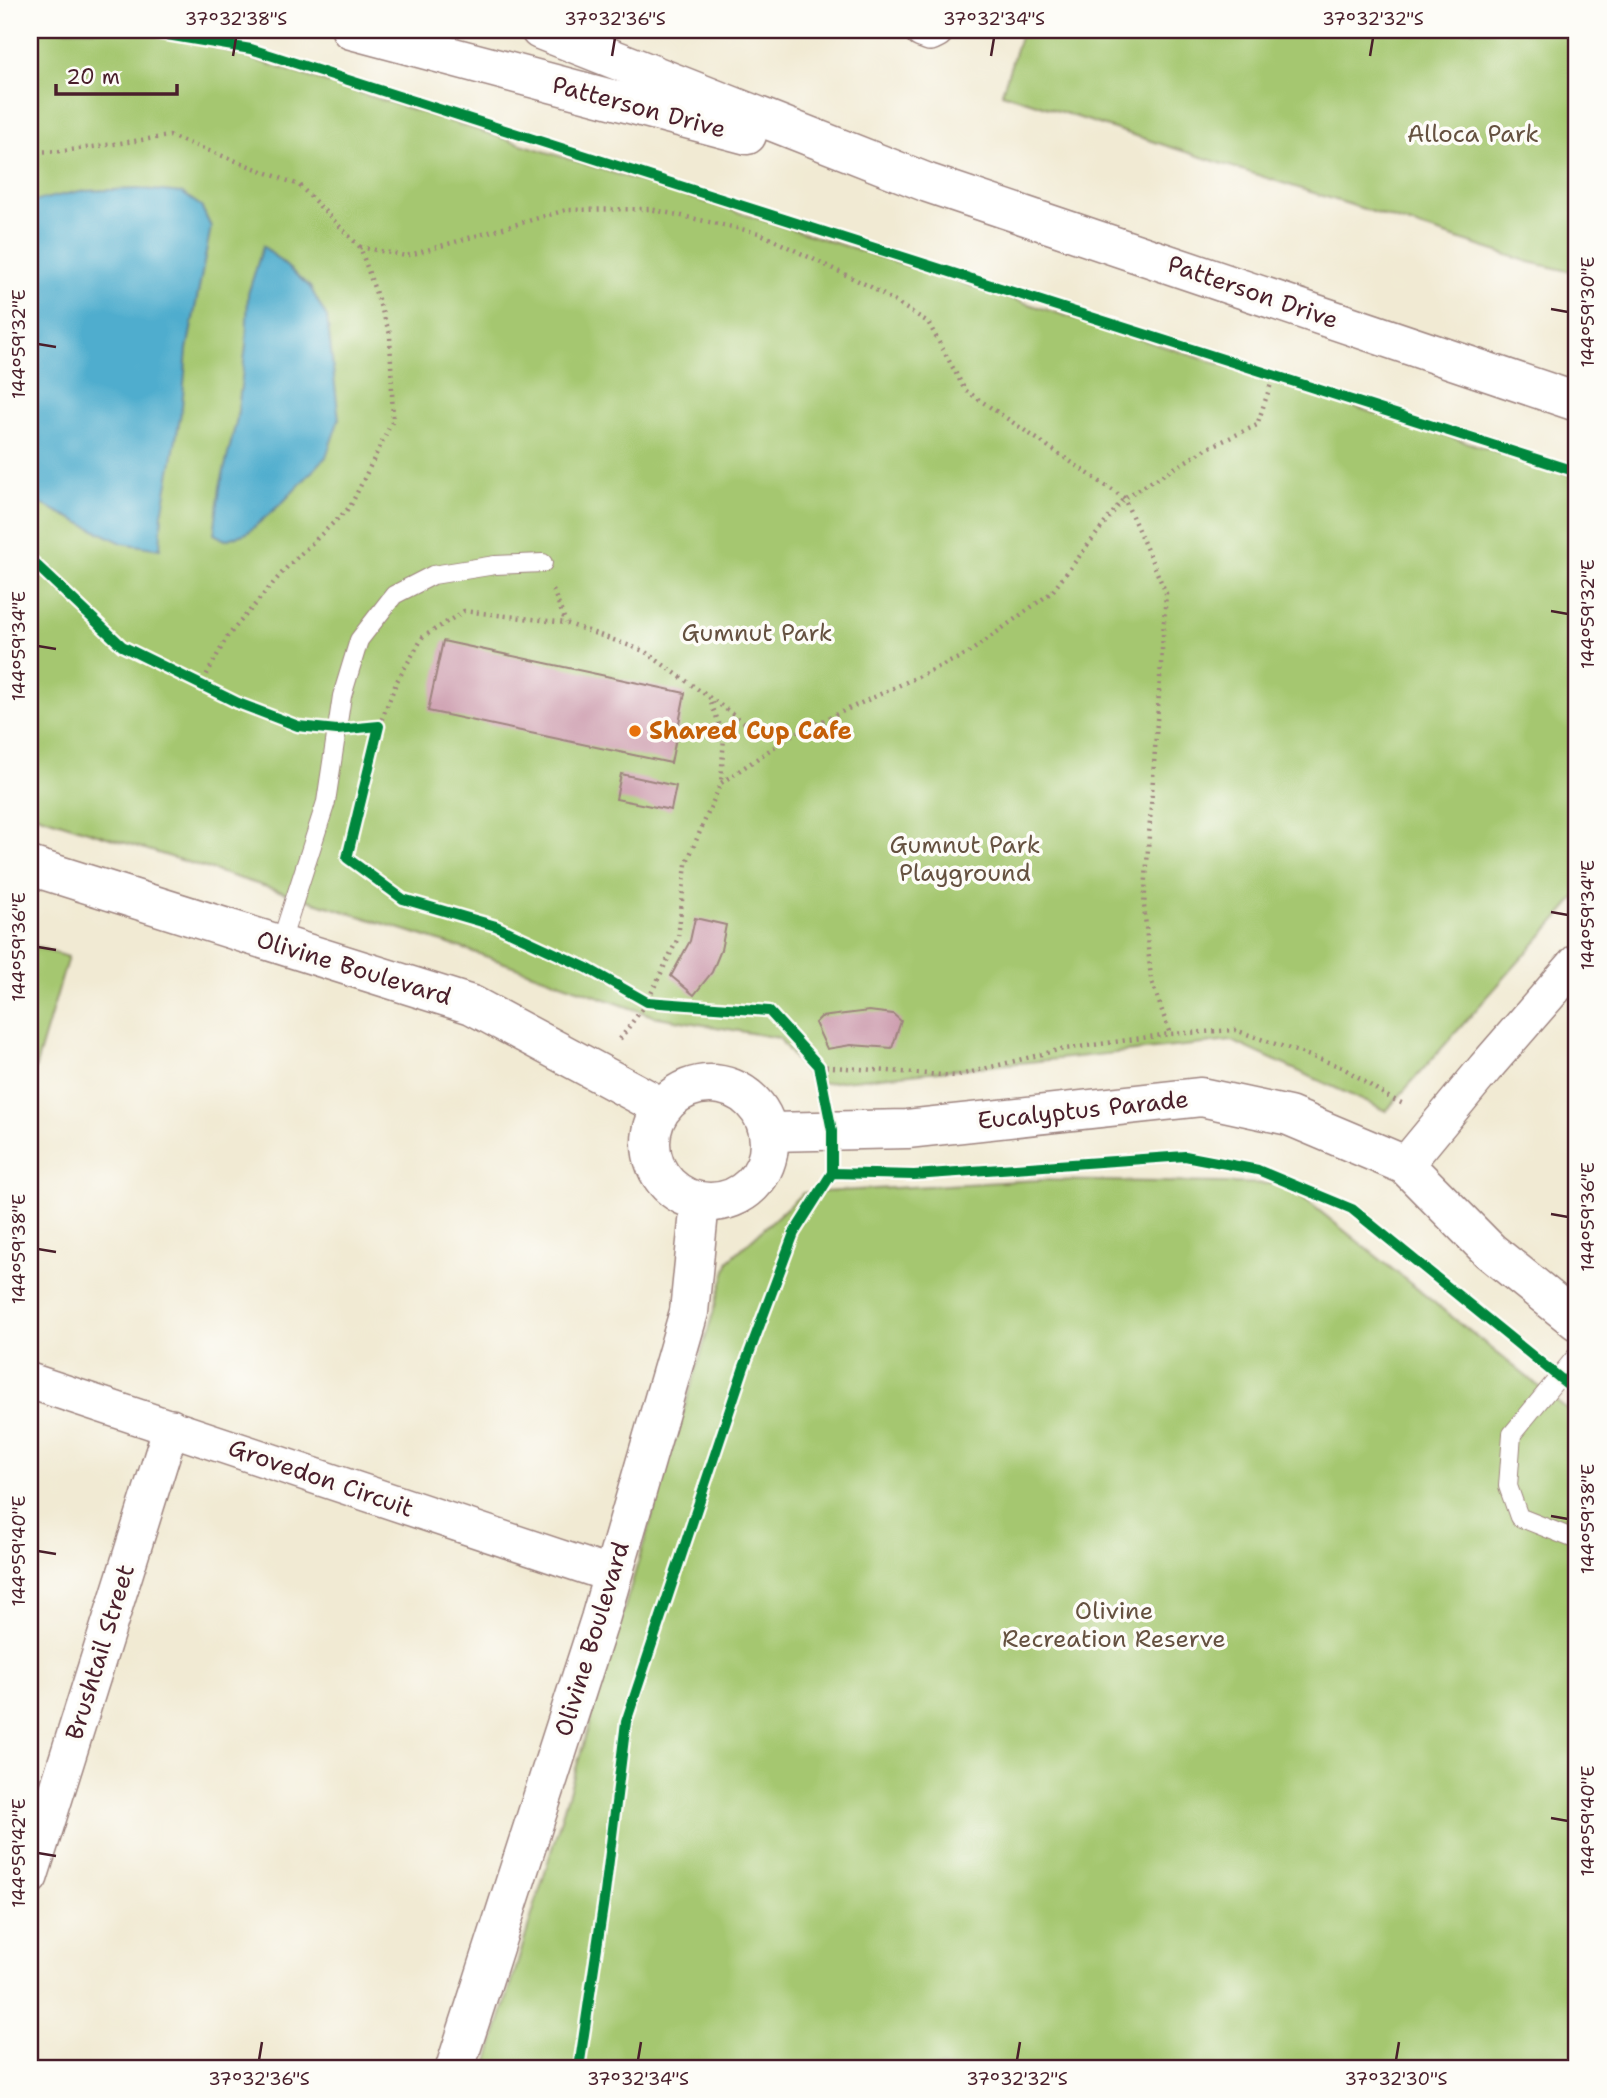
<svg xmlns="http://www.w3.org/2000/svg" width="1607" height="2098" font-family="'Shantell Sans',sans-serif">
<rect width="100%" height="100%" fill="#fdfcf7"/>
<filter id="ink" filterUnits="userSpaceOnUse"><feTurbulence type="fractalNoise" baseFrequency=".0143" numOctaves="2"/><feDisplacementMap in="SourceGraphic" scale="14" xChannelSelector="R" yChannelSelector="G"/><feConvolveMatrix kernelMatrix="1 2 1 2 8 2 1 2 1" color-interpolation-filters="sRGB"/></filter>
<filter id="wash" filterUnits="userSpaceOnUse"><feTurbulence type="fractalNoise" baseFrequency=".00686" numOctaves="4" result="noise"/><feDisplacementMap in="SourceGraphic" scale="28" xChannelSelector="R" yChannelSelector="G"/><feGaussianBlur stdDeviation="1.57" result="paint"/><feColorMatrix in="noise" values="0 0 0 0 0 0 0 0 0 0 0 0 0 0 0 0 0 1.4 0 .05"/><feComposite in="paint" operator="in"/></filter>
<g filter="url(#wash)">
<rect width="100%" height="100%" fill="#f1ead3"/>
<g fill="#a5c770" stroke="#78734e" stroke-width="2">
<path d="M30,30H160L1577,477V896L1386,1111L1232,1041L814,1084L779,1038L653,1016L468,950L30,813Z"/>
<path d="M1022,30H1577V273L1529,262L1002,93Z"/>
<path d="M30,945L68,957L30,1086Z"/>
<path d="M1039,1180L1286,1184L1577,1417V2068H486L729,1260L803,1193Z"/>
</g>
<g fill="#50adce" stroke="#4d667c" stroke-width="2">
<path d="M143,189L182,193L201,206L211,227L187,350L182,407L162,514L160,549L122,543L39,503L30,494V202L80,191Z"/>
<path d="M263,246L310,287L327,318L339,419L326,457L283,502L247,533L225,540L214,534L220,487L237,418L246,345L248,294Z"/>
</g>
<g id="blocks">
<g fill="#c995a9">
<path d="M443,641L685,693L671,763L428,711Z"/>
<path d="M621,774L676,786L671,810L616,799Z"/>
<path d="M695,918L726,925L721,950L712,972L694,995L671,976L690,941Z"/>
<path d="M869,1011L893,1014L901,1021L892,1048L851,1045L827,1049L815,1023L821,1017Z"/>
</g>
</g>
</g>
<g filter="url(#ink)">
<use href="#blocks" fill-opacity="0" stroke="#9e847f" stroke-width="2"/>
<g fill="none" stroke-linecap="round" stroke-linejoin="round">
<defs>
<g id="lane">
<path d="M280,945L326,802L342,696L359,640L394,595L433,575L495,565L543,563"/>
<path d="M1577,1355L1512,1434L1508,1486L1519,1517L1577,1540"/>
</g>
<g id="street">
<path d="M922,30L930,33L936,30"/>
<path d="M1405,1165L1485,1068L1577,962"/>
<path d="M30,1381L612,1575"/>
<path d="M30,1877L171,1427"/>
</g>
<g id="secondary">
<path d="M351,30L747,135"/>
<path d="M540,30L928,183L1577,402"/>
<path d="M30,866L472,1005L662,1107"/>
<circle cx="710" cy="1143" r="59"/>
<path d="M770,1132L907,1129L1201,1097L1289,1116L1405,1165L1490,1251L1577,1321"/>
<path d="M455,2068L600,1619L689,1312L700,1202"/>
</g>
</defs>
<use href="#lane" stroke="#9e847f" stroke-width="20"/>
<use href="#street" stroke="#9e847f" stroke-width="38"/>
<use href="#secondary" stroke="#9e847f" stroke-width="41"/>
<g stroke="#9e847f" stroke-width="4.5" stroke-dasharray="2 5" stroke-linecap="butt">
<path d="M30,152L64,151L170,136L299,185L360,247L390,334L393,420L350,507L288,566L227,637L201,685"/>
<path d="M360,247L406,256L566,210L650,209L759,233L871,287L928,322L965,390L1124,498L1166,593L1144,906L1151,979L1170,1034"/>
<path d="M553,590L566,623"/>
<path d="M711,703L724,736L721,783"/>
<path d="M379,726L397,681L423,637L464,611L566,623L644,651L751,727L791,735"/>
<path d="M620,1039L647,1002L678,938L686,864L721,783L792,735L967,654L1052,592L1124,498L1208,448L1257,425L1274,375"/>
<path d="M819,1066L956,1076L1058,1050L1170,1034L1235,1030L1342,1067L1390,1098L1406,1105"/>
</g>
<use href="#lane" stroke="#fff" stroke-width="18"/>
<use href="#street" stroke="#fff" stroke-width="35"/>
<use href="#secondary" stroke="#fff" stroke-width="38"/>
<defs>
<g id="cycleway">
<path d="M137,30L251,49L1577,472"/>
<path d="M30,559L122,646L238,703L298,726L337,730L379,726L347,858L403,899L496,926L587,968L647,1002L769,1011L819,1066L832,1131V1173"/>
<path d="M579,2068L605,1893L626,1722L744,1367L794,1233L832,1173L914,1175L1185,1156L1258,1170L1352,1209L1577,1392"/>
</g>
</defs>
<use href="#cycleway" stroke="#fdfcf7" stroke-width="15"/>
<use href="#cycleway" stroke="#00873e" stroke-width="10"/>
</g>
</g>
<path fill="none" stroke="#4a1f2b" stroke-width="2.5" d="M233,56L236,38M612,56L615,38M991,56L994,38M1370,56L1373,38M1551,309L1568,312M38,344L56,347M1551,611L1568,614M38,646L56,649M1551,912L1568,915M38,947L56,950M1551,1214L1568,1217M38,1249L56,1252M1551,1516L1568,1519M38,1551L56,1554M1551,1818L1568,1821M38,1853L56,1856M259,2060L262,2042M638,2060L641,2042M1017,2060L1020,2042M1396,2060L1399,2042"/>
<circle fill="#e8710a" stroke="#fdfcf7" stroke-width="2.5" cx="635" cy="731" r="7"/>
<g text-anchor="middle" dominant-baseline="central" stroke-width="7" stroke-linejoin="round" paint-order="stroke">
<g font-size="24" fill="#4a1f2b" stroke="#fdfcf7">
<text transform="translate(639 107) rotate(15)">Patterson Drive</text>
<text transform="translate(1253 292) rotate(19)">Patterson Drive</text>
<text transform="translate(354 968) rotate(17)">Olivine Boulevard</text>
<text transform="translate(1083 1110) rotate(-6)">Eucalyptus Parade</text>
<text transform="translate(321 1478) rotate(19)">Grovedon Circuit</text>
<text transform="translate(592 1639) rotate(-73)">Olivine Boulevard</text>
<text transform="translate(100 1652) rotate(-73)">Brushtail Street</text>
</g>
<g font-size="24" fill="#655140" stroke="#fdfcf7">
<text x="1473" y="134">Alloca Park</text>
<text x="757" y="633">Gumnut Park</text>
<text x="965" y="845">Gumnut Park<tspan x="965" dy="28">Playground</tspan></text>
<text x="1114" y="1611">Olivine<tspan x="1114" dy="28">Recreation Reserve</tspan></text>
</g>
<g font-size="24" font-weight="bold" fill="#c56008" stroke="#fdfcf7" text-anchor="start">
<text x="649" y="731">Shared Cup Cafe</text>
</g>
</g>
<rect width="1607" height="2098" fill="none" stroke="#fdfcf7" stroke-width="77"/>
<path d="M56 84v10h121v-10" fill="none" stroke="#4a1f2b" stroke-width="3.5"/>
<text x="66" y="84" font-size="21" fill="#4a1f2b" stroke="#fdfcf7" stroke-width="5" paint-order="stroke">20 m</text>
<rect x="38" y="38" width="1530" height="2022" fill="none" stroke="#4a1f2b" stroke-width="2.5"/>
<g font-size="18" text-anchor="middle" fill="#4a1f2b">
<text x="236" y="25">37°32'38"S</text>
<text x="615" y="25">37°32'36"S</text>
<text x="994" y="25">37°32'34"S</text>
<text x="1373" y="25">37°32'32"S</text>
<text transform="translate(1588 312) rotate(-90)" y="6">144°59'30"E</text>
<text transform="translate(19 344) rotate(-90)" y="6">144°59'32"E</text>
<text transform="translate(1588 614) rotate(-90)" y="6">144°59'32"E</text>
<text transform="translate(19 646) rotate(-90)" y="6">144°59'34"E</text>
<text transform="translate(1588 915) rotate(-90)" y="6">144°59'34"E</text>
<text transform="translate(19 947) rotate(-90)" y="6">144°59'36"E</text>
<text transform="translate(1588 1217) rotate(-90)" y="6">144°59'36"E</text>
<text transform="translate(19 1249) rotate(-90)" y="6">144°59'38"E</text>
<text transform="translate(1588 1519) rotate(-90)" y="6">144°59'38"E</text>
<text transform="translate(19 1551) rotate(-90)" y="6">144°59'40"E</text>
<text transform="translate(1588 1821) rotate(-90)" y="6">144°59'40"E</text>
<text transform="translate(19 1853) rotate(-90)" y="6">144°59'42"E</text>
<text x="259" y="2085">37°32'36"S</text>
<text x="638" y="2085">37°32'34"S</text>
<text x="1017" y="2085">37°32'32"S</text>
<text x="1396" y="2085">37°32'30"S</text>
</g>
</svg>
